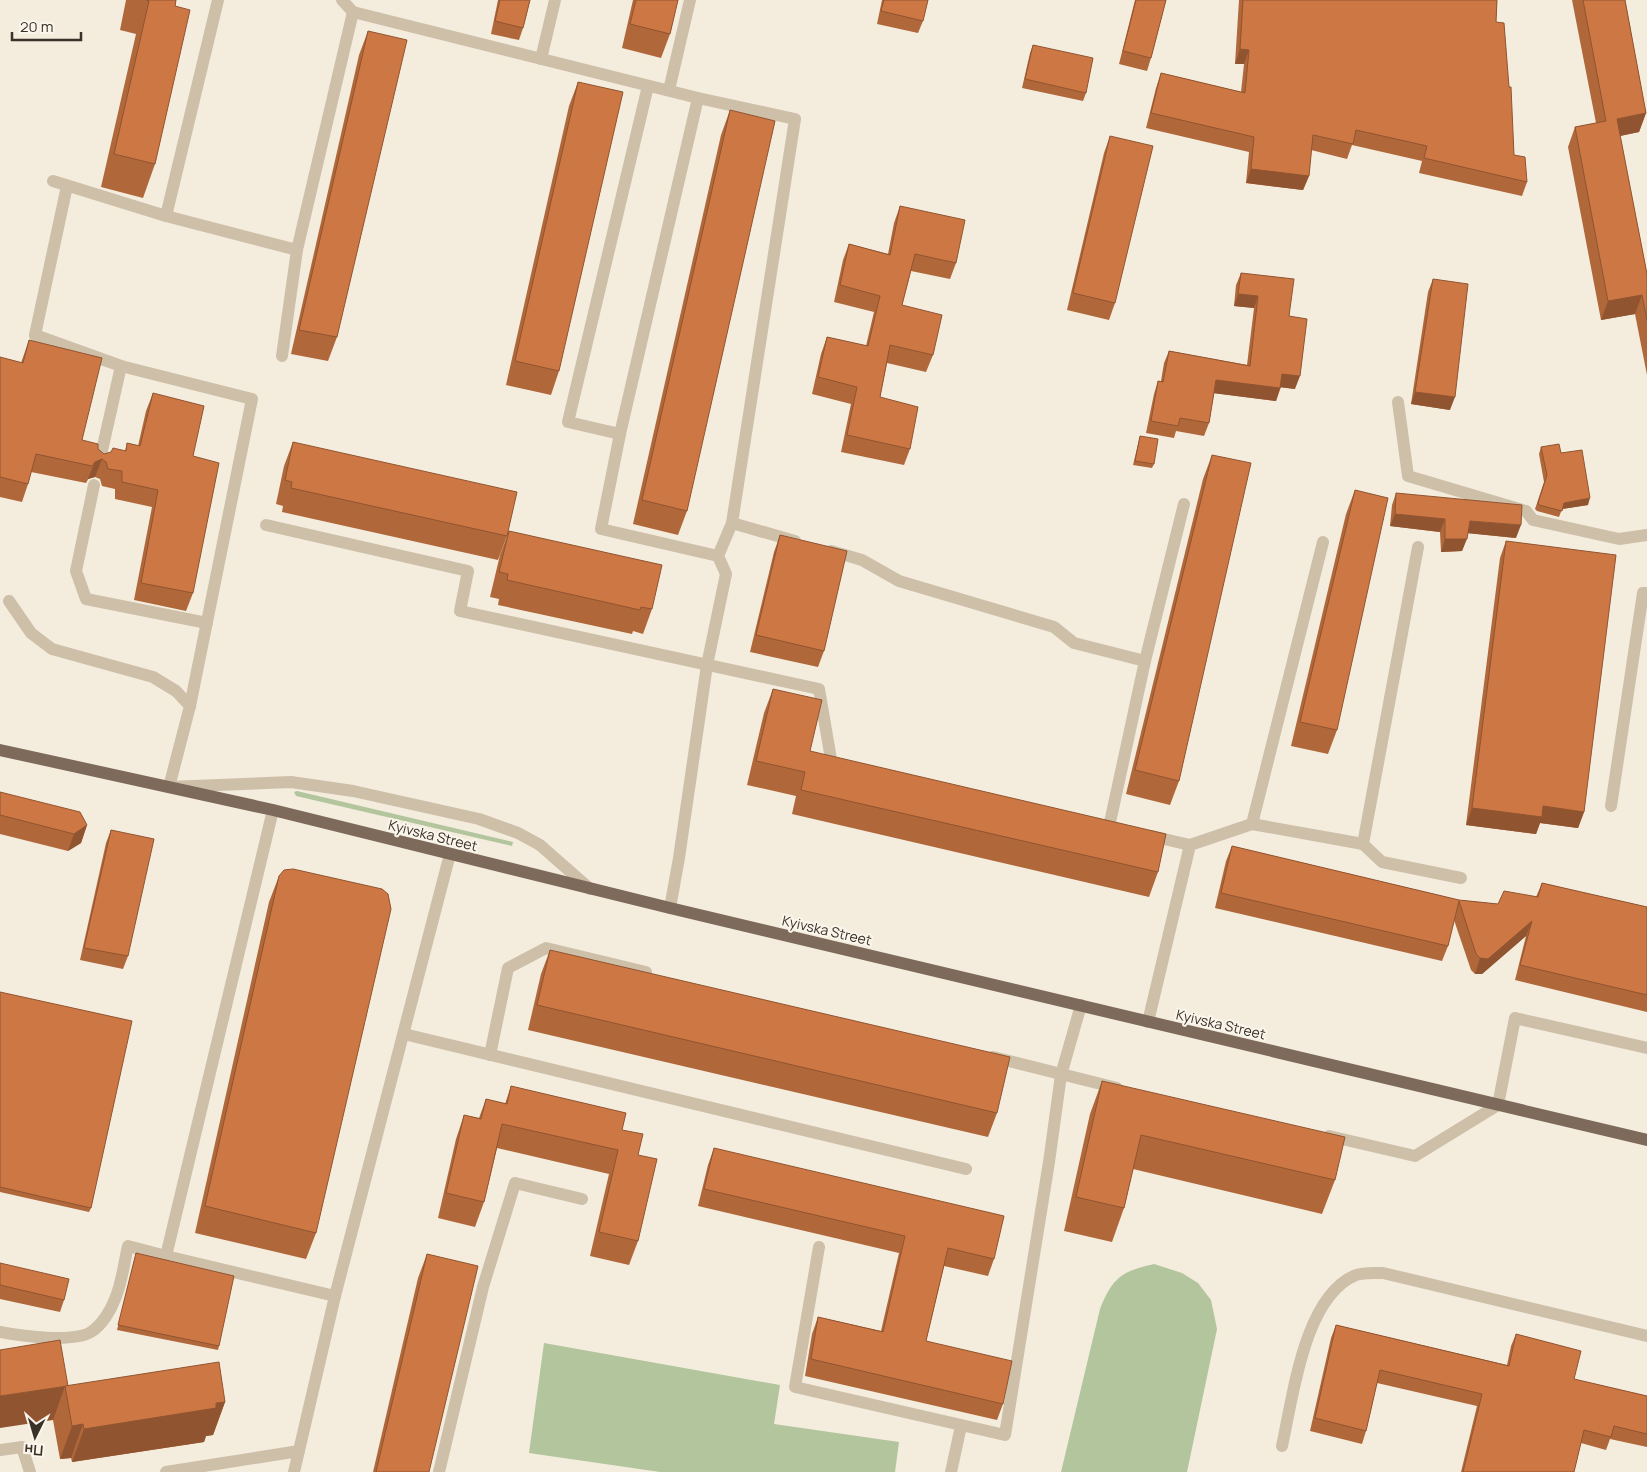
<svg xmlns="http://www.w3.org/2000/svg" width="1647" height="1472" font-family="Manrope,sans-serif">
<rect width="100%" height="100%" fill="#f4edde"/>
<g fill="#b2c59d">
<path d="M297,791L513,842L512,846L296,796L294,792Z"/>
<path d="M1154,1264L1182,1273L1198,1283L1211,1300L1217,1329L1187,1472H1061L1100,1309C1112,1278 1122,1271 1154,1264Z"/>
<path d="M544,1343L780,1385L774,1424L899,1442L895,1472H660L529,1453Z"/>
</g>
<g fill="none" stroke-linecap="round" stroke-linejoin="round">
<g stroke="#cebfa9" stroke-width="12">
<path d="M218,0L166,216L297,250L353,12"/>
<path d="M342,0L353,12L698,98L795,119L732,523L718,556L726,574L707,665L679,858L670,908"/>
<path d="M541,59L555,0"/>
<path d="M669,90L690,0"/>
<path d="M698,98L620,434L601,529L718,556"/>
<path d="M53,181L166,216"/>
<path d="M67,186L35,335L121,366L252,399L190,706"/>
<path d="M282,356L297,250"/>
<path d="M1398,402L1408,476L1526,511L1533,520L1619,539L1647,535"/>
<path d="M620,434L568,422L648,86"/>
<path d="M99,464L121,366"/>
<path d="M94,485L76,571L86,599L207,623"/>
<path d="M732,523L795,541"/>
<path d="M266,525L468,571L460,611L819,689L832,765L838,767"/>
<path d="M831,551L862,560L899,581L1054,627L1074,643L1145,661L1109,827"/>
<path d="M9,601L31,633L52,649L153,677L176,691L190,706L169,787L291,782L353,791L479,819L518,833L540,845L590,889"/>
<path d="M1145,661L1184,504"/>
<path d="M1611,806L1643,593H1647"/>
<path d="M273,810L166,1256L335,1296"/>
<path d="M1252,824L1323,542"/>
<path d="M1363,844L1382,862L1461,878"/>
<path d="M1190,845L1252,824L1363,844L1418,547"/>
<path d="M1148,1022L1190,845L1151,836"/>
<path d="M404,1034L966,1169"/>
<path d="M490,1055L508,968L546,948L646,972"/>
<path d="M993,1057L1117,1088"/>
<path d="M1329,1136L1415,1156L1498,1105L1515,1018L1647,1048"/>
<path d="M819,1247L795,1387L1005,1435L1049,1162L1061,1075L1081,1005"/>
<path d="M0,1332C20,1336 73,1343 91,1332C102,1325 111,1310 115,1299C122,1283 124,1263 128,1246L166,1256"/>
<path d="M1282,1446C1293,1397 1304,1296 1356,1275C1364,1272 1375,1273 1383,1273L1647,1336"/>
<path d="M0,1450L22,1447L30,1472"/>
<path d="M166,1472L299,1451"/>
<path d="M294,1472L335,1296L450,854"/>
<path d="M439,1472L483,1287L515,1183L582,1199"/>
<path d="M951,1472L961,1426"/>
</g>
<path stroke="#7d6a5a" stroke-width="12" d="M0,750L273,810L670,908L1647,1140"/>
</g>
<g fill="#b0673a">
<path d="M126,0H176L155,164L143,198L101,187L136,34L120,30Z"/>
<path d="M498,0H530L523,28L519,40L491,34Z"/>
<path d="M633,0H678L670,34L661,58L622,48Z"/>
<path d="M882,0H928L923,21L918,33L877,24Z"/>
<path d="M1135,0H1166L1151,58L1147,71L1119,64Z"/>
<path d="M1239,0H1497L1496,22L1514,155L1527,182L1522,196L1419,173L1422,161L1352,145L1347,159L1311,150L1309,176L1303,190L1246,183L1249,152L1146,128L1156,88L1161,73L1241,92L1244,64H1235Z"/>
<path d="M1572,0H1625L1646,113L1639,132L1620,136L1647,274V375L1635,314L1601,320L1568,147L1575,127L1596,123Z"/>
<path d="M368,31L337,337L328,361L291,354L359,55Z"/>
<path d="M1033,45L1086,93L1083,101L1022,88L1030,53Z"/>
<path d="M578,82L559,371L551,395L506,385L569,106Z"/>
<path d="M730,110L687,511L678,535L633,524L721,135Z"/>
<path d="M1110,136L1115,303L1109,320L1067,310L1104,153Z"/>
<path d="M900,206L956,263L950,279L911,271L902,305L933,355L926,372L887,363L880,397L910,449L904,465L841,452L851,404L812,394L821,354L827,337L866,346L874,312L834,302L843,260L849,244L888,254L894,223Z"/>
<path d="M1241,273L1289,316L1295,389L1281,387L1276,401L1214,393L1209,423L1204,436L1176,431L1174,438L1146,433L1154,394L1158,381H1161L1164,363L1169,351L1247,365L1254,308L1234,306L1236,285Z"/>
<path d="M1433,279L1450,410L1411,404L1428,292Z"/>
<path d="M29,340L82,440L98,449L104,454L125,451L127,443L138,446L146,411L153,393L193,456V593L186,611L134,600L152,507L115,499V489L102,486L100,479L95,477L88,479L86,483L31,472L28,484L22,502L0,497V357L21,363Z"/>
<path d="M1140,436L1154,464L1152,468L1133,465Z"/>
<path d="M293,442L507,536L498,560L282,512L283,506L276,504L284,466Z"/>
<path d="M1541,447L1561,453L1588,505L1562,509L1559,517L1537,511L1535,509L1544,482L1539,454Z"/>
<path d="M1212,455L1179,781L1170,805L1126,794L1203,479Z"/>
<path d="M1355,490L1337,730L1328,754L1291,746L1346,514Z"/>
<path d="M1396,493L1516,538L1468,533L1462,551L1441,552L1440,532L1390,526L1392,505Z"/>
<path d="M509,531L652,609L643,634L633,631L632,634L498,605L499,599L490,597L500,555Z"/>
<path d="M780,535L824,651L818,667L750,652L774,552Z"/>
<path d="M1506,541L1584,812L1578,828L1540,823L1536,834L1466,825L1500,558Z"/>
<path d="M773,689L810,751L1158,872L1149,897L792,814L796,796L747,785L764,713Z"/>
<path d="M0,792L87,825L81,843L68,851L0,834Z"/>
<path d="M111,830L128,956L123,969L80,960L106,843Z"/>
<path d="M1232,846L1459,900L1498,904L1536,897L1542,883L1647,907V1012L1515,980L1526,936L1482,974H1475L1471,970L1454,920L1448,946L1442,961L1215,908L1226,861Z"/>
<path d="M279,876L316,1233L306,1259L195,1233L269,902Z"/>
<path d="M550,950L997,1113L988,1137L528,1030L541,974Z"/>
<path d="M0,992L91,1208L89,1212L0,1192Z"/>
<path d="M1102,1081L1335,1180L1322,1214L1133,1169L1124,1208L1112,1242L1064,1231L1090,1114Z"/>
<path d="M511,1086L622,1130L638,1155V1241L629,1265L590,1256L609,1174L497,1148L484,1202L475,1227L438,1218L456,1139L464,1115L479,1118L486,1099L505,1104Z"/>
<path d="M714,1148L994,1259L988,1276L944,1266L926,1341L1003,1404L997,1420L805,1376L812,1334L818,1317L881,1331L899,1253L698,1206L708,1165Z"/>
<path d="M136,1253L219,1346L218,1350L117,1330Z"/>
<path d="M427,1254L429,1472H373L418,1278Z"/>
<path d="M0,1263L64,1300L60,1312L0,1299Z"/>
<path d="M1336,1325L1507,1365L1511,1346L1516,1334L1574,1379L1647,1396V1447L1610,1439L1606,1450L1581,1443L1574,1472H1461L1477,1406L1377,1383L1366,1431L1362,1444L1310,1431L1331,1338Z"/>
<path d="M0,1350L68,1386L225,1402L213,1435L206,1436L204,1442L72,1462L71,1458L60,1459L53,1420Z"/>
</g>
<g fill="#905430">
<path d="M1240,49L1249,50L1244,64H1235Z"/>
<path d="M1646,113L1639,132L1610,138L1617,119Z"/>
<path d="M1251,169L1309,176L1303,190L1246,183Z"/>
<path d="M1238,294L1258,296L1254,308L1234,306Z"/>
<path d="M1642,295L1635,314L1601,320L1608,301Z"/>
<path d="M1282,374L1300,376L1295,389L1278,387Z"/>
<path d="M1216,380L1280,388L1276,401L1212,393Z"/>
<path d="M1415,392L1455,397L1450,410L1411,404Z"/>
<path d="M102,459L95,477L88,479L86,483L95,462Z"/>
<path d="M1590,498L1588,505L1562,509L1564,503Z"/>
<path d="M1395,514L1445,519L1440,532L1390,526Z"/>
<path d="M1470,521L1521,525L1516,538L1466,533Z"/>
<path d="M1445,539H1467L1462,551L1441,552Z"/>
<path d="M1543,806L1584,812L1578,828L1540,823L1536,834L1466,825L1472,808Z"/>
<path d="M87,825L81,843L68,851L74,834Z"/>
<path d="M1532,921L1526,936L1482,974H1475L1480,958Z"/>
<path d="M65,1386L53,1420L0,1428V1396L68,1386Z"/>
<path d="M225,1402L213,1435L206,1436L204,1442L72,1462L84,1429Z"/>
<path d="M83,1424L71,1458L60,1459L72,1426Z"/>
</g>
<g fill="#cd7844" stroke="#905430">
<path d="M146,0H176L175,6L190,10L155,164L114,154L149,1Z"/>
<path d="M500,0H530L523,28L495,21Z"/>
<path d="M636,0H678L670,34L630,24Z"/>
<path d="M884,0H928L923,21L881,11Z"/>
<path d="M1136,0H1166L1151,58L1123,51Z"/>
<path d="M1243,0H1497L1496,22L1504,23L1509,87H1511L1514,155L1525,157L1527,182L1424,158L1427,146L1356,130L1353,144L1313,135L1309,176L1251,169L1254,137L1151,113L1161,73L1245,93L1249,50L1240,49Z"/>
<path d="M1583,0H1625L1646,113L1617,119L1647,274V320L1642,295L1608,301L1575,127L1606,121Z"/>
<path d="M368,31L407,40L337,337L299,330Z"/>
<path d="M1033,45L1093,58L1086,93L1025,79Z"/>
<path d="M578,82L623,92L559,371L515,361Z"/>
<path d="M730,110L775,121L687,511L642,500Z"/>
<path d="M1110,136L1153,146L1115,303L1073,293Z"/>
<path d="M900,206L965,220L956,263L915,254L902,305L942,315L933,355L890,345L880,397L918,407L910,449L847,435L857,387L818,377L827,337L868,346L880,296L840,285L849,244L890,255Z"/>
<path d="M1241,273L1294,279L1289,316L1307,319L1300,376L1282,374L1280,388L1216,380L1209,423L1180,418L1178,426L1151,421L1158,381L1163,382L1169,351L1250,366L1258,296L1238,294Z"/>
<path d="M1433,279L1468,284L1455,397L1415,392Z"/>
<path d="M29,340L102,358L82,440L98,444V449L104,454L111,452L113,448L126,451L127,443L140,446L153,393L204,406L193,456L219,463L193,593L141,583L158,490L122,482V471L108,469L106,462L102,459L95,462L92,466L36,454L28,484L0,477V357L23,363Z"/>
<path d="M1140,436L1158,439L1154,464L1135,461Z"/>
<path d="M293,442L517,492L507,536L291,488L292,482L285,480Z"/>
<path d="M1559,444L1561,453L1582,450L1590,498L1564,503L1562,511L1539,505L1538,503L1547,475L1541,447Z"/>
<path d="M1212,455L1251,463L1179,781L1135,770Z"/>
<path d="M1355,490L1388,498L1337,730L1300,722Z"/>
<path d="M1396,493L1522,505L1521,525L1470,521L1467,539H1445V519L1395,514Z"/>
<path d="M509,531L662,565L652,609L641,607L640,610L507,580L508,574L499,572Z"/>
<path d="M780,535L847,551L824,651L756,635Z"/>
<path d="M1506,541L1616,555L1584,812L1543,806L1542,817L1472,808Z"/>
<path d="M773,689L822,700L810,751L1166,834L1158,872L801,790L805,772L756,761Z"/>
<path d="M0,792L80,812L87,825L74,834L0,815Z"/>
<path d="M111,830L154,839L128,956L84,948Z"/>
<path d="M1232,846L1459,900L1498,904L1504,891L1538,897L1542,883L1647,907V995L1520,965L1532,921L1488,959L1480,958L1476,954L1459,901L1448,946L1221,893Z"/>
<path d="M293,869L382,889L388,894L391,909L316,1233L205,1206L279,876L284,870Z"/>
<path d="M550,950L1010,1057L997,1113L537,1005Z"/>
<path d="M0,992L132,1021L91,1208L0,1187Z"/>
<path d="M1102,1081L1345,1137L1335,1180L1141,1135L1124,1208L1076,1197Z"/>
<path d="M511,1086L626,1113L622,1130L643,1134L638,1155L657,1159L638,1241L599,1232L618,1150L502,1124L484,1202L446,1193L464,1115L481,1119L486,1099L507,1104Z"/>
<path d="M714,1148L1004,1216L994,1259L948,1248L926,1341L1012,1361L1003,1404L811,1359L818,1317L883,1332L905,1236L704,1189Z"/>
<path d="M136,1253L234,1276L219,1346L118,1325Z"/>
<path d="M427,1254L478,1266L429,1472H376Z"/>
<path d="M0,1263L69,1279L64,1300L0,1285Z"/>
<path d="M1336,1325L1509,1366L1516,1334L1581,1351L1574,1379L1647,1396V1434L1614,1426L1611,1437L1584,1430L1574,1472H1463L1482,1394L1380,1370L1366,1431L1315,1418Z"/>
<path d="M60,1340L68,1386L0,1396V1350Z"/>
<path d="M219,1362L225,1402L216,1403V1408L84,1429L83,1424L72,1426L65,1386Z"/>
</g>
<g text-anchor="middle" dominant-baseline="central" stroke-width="4" stroke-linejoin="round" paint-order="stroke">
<g font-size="14" fill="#3a3129" stroke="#fbf6ec">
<text transform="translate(433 835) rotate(14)">Kyivska Street</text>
<text transform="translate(827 930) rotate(13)">Kyivska Street</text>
<text transform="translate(1221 1024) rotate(13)">Kyivska Street</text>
</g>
</g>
<g transform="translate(35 1437) rotate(185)" stroke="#fbf6ec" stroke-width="4" paint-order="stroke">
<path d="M0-4L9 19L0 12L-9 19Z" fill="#3a3129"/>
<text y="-8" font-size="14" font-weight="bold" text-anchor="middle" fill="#3a3129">Пн</text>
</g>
<path d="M12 32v8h69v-8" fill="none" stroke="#3a3129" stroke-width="2.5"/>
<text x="20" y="32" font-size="15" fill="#3a3129" stroke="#fbf6ec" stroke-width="4" paint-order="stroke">20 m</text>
</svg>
